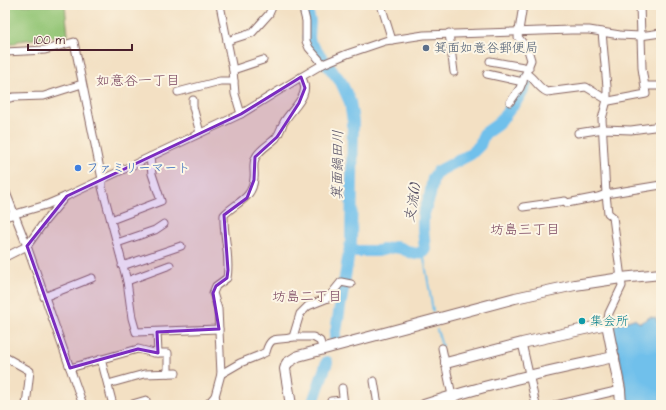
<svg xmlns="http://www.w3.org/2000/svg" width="666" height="410" font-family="'Architects Daughter','Klee One',sans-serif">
<rect width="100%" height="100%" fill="#fcf5e5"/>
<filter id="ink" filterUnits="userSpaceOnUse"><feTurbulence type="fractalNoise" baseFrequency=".025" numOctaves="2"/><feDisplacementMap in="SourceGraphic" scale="8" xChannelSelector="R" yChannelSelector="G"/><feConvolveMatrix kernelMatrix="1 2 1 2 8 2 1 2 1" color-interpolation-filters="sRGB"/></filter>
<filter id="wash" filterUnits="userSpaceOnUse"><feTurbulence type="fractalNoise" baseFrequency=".012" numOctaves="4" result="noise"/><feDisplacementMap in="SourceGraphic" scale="16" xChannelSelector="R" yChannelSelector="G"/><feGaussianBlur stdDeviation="0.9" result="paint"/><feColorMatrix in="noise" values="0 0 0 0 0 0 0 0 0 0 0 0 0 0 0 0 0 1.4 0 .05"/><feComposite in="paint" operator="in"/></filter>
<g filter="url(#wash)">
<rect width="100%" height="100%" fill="#f3e0c3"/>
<path fill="#94c677" stroke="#6f7251" d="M5,5H65L68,35L18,41L14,44H5Z"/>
<path fill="#70c0eb" stroke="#5d708b" d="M650,317L656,318L657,322H659L661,325V405H627C625,379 619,354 612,329L618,324L634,319L640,323Z"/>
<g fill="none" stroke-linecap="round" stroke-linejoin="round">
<g stroke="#70c0eb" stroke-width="2">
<path d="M424,258L433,311"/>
<path d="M437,330L442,346"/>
</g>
<g stroke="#70c0eb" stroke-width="12">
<path d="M306,5L310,22L309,38L310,43L341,82L350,102L353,122L351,241L335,337"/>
<path d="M350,251H378L394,247L400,248L415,254L423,252L425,249L423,229V216L430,195L433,178L437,172L471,154L480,145L484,134L498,124L517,100L523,90L528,78"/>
<path d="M312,405L327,362"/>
</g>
</g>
</g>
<g filter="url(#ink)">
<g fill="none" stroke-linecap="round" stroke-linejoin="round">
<defs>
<g id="street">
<path d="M220,5L233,70L235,94L241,114"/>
<path d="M302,5L306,21V41L309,48L323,64"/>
<path d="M381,5L392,40"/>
<path d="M602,32L607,87V100L602,119L606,194L608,213L613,217L622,286L609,313L607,324"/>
<path d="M449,33L454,72"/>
<path d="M227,41L252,33L269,14L273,5"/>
<path d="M5,52L45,50L74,42L102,179V187L127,281L132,318L136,332L219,329"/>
<path d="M490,61L529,68"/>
<path d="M233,70L263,60"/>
<path d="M487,74L523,82"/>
<path d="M527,74C535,79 538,88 547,92L586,87L609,101L646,94L642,68L640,5"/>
<path d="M645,86H661"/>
<path d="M178,92L220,81H234"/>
<path d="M5,99L14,97L44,96L82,84"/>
<path d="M193,100V107L200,133"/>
<path d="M510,102L520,88L531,60L528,50L518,37L523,5"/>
<path d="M578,133L603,129L631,130L661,126"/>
<path d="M5,190L27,246L83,405"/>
<path d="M523,207L565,201L567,203L598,197L606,194L661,185"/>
<path d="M5,217L46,205L67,196L241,114L301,77L323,64L347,54L385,41L424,35L571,30H589L620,35L640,36L661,33"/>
<path d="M111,220L161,201L152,174L150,157"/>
<path d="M117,243L155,230L164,224"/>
<path d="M5,257L27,246L45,221L65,197"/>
<path d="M122,266L181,246"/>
<path d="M127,281L170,265"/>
<path d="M44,297L92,278"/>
<path d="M157,332L158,353"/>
<path d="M293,337H313L320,341L323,350"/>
<path d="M522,343L536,405"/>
<path d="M442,348L454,405"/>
<path d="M5,357L30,371L26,405"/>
<path d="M101,359L113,405"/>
<path d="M70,368L138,349L154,353H168V373"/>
<path d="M221,374L240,363L260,355L266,352C271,333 278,342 293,337L300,314L308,306L328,298L341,282L351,284"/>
<path d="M374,381L378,405"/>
<path d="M108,384L144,374L176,373"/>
<path d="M342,388L344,405"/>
<path d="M215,396L218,405"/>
<path d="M331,401L343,400"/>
<path d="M129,405L146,400"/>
<path d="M207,405L215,396L221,374L218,309L213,293L216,286L227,278C231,257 223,236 224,215C236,202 253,199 254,178C255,172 252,163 256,157C260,149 270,144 276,138C280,133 281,127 284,122C292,108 313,94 301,77"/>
<path d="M556,405L620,390"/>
</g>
<g id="secondary">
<path d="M446,363L522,343L607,324L620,390L621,405"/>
<path d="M291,405L285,369L287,363L298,356L515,298L575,285L621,278L661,274"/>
<path d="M424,405C486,384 550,371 614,357"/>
</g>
</defs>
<use href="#street" stroke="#856360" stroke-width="9"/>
<use href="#secondary" stroke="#856360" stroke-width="12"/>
<use href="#street" stroke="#fff" stroke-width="7"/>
<use href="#secondary" stroke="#fff" stroke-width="10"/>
</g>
</g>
<path fill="#7b2cbf" fill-opacity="0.2" stroke="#7b2cbf" stroke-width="3" stroke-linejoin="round" d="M301,77L305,88L299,103L277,137L255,157L254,180L247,198L224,215L228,270L227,278L216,286L213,293L219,329L157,332L158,353L138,349L70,368L27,246L67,196L241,114Z"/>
<circle fill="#5c6f8a" stroke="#fcf5e5" stroke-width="1.5" cx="426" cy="48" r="4"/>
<circle fill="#3f7fe0" stroke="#fcf5e5" stroke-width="1.5" cx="78" cy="168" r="4"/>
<circle fill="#0f9aa8" stroke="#fcf5e5" stroke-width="1.5" cx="582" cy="321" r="4"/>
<g text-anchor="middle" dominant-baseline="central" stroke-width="4" stroke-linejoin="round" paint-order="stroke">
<g font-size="13" fill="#4e5e75" stroke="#fcf5e5" text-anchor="start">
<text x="434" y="48">箕面如意谷郵便局</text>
</g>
<g font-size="13" fill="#366cbe" stroke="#fcf5e5" text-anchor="start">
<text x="86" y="168">ファミリーマート</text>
</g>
<g font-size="13" fill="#0d838f" stroke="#fcf5e5" text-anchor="start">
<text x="590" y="321">集会所</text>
</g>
<g font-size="14" fill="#7c4962" stroke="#fcf5e5">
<text x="138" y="81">如意谷一丁目</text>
<text x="525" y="230">坊島三丁目</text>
<text x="307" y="297">坊島二丁目</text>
</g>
<g font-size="14" font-style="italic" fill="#554f65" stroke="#fcf5e5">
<text transform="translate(338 165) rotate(-89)">箕面鍋田川</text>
<text transform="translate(413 203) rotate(-79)">支流(1)</text>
</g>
</g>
<rect width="666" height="410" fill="none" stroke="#fcf5e5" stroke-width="20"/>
<path d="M28 44v6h104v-6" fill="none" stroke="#4a1f2b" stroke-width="2"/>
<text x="34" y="44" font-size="12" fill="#4a1f2b" stroke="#fcf5e5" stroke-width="3" paint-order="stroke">100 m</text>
</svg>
